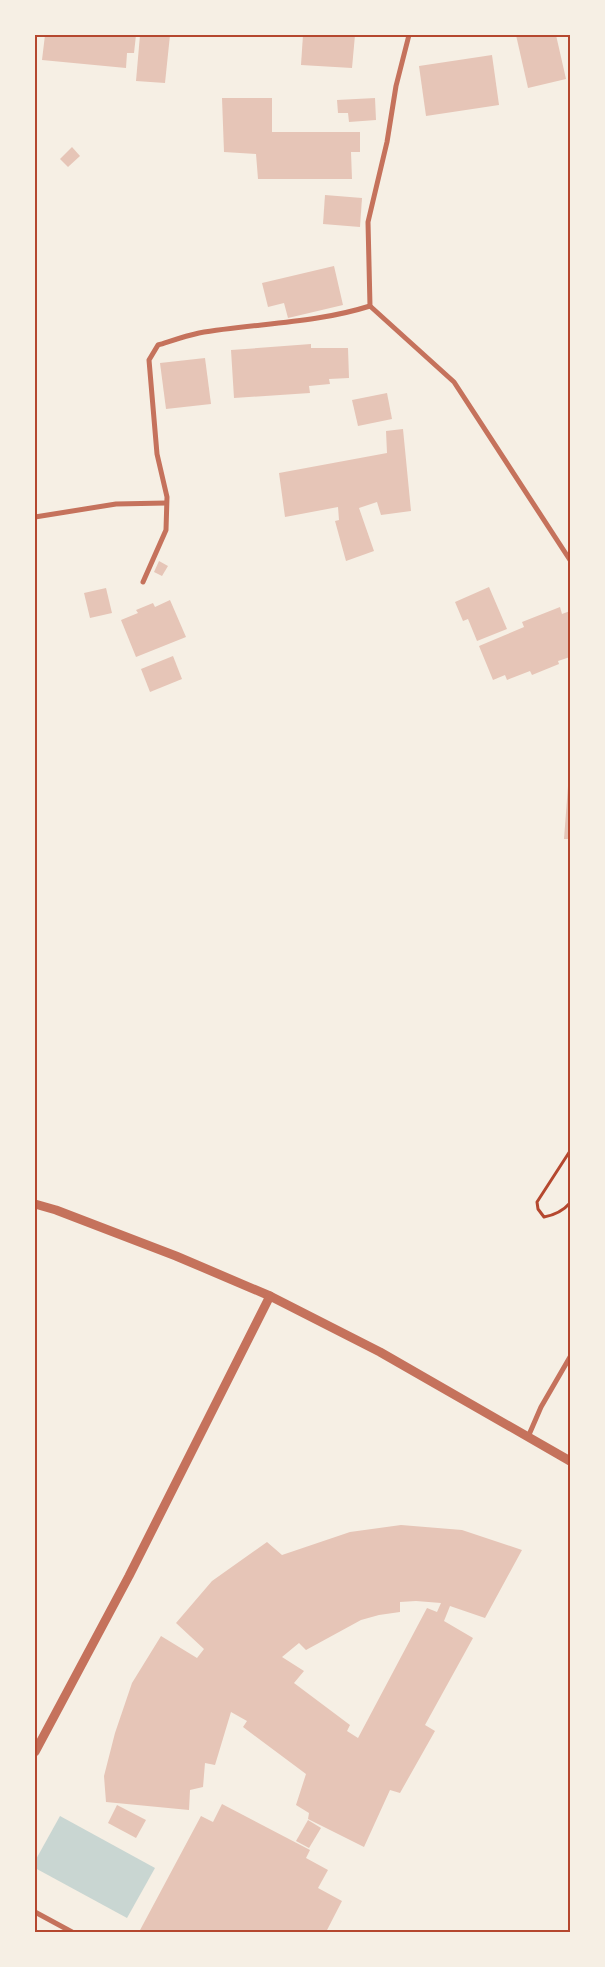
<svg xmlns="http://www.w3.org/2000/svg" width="605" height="1967" font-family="Raleway,sans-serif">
<rect width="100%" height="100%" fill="#f6efe4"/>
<path fill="#c9d6d2" d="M60,1816L155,1868L127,1918L35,1868V1861Z"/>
<g fill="#e6c5b7" fill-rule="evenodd">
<path d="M45,35H136L134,53H127L126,68L42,60Z"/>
<path d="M140,35H170L165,83L136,81Z"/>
<path d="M303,35H355L352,68L301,65Z"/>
<path d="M516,35H556L566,79L528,88Z"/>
<path d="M492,55L499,105L426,116L419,66Z"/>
<path d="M222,98H272V132H360V152H351L352,179H258L256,154L224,152Z"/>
<path d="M375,98L376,120L349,122L348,113H338L337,100Z"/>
<path d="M72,147L80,156L68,167L60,159Z"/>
<path d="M325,195L362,198L360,227L323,224Z"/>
<path d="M334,266L343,305L288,318L284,303L268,307L262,283Z"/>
<path d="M311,344V348H348L349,378L329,379L330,384L309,386L310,393L234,398L231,350Z"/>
<path d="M205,358L211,404L166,409L160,363Z"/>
<path d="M387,393L392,419L358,426L352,400Z"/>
<path d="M403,429L411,511L381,515L377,502L359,508L374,551L346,561L335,521L339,520L338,507L285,517L279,473L387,453L386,431Z"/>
<path d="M159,561L168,566L162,576L154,572Z"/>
<path d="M489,587L507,629L477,641L468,619L463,621L455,602Z"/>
<path d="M106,588L112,613L90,618L84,593Z"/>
<path d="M170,600L186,637L136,657L121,620L138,613L136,610L153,603L155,607Z"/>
<path d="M560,607L562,614L570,611V657L558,661L559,664L532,675L530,671L507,680L505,675L493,680L479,646L524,627L522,622Z"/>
<path d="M173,656L182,679L150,692L141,669Z"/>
<path d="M569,773H570V839H564Z"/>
<path d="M401,1525L462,1530L522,1550L485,1618L450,1606L444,1621L473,1638L425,1725L435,1731L400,1793L390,1790L364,1847L308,1819L309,1813L296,1805L306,1774L243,1727L247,1721L231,1712L215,1765L205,1763L203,1787L190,1790L189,1810L106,1802L104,1776L115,1733L132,1683L161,1636L197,1658L204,1649L176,1623L212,1581L267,1542L282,1555L350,1532ZM416,1601L441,1603L437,1612L427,1608L358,1738L347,1731L350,1725L294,1683L304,1671L282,1657L299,1643L306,1650L361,1620L379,1615L400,1612V1602Z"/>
<path d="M222,1804L310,1850L306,1858L328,1870L318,1888L342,1901L326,1932H139L201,1816L213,1822Z"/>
<path d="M117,1805L146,1820L136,1838L108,1823Z"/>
<path d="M308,1820L321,1828L309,1848L296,1841Z"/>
</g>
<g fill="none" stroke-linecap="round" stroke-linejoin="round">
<path stroke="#b5482f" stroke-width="3" d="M570,1151L537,1202L538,1209L544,1217C555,1215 563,1211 570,1203"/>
<g stroke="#c5725c" stroke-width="5">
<path d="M409,35L396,86L387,142L368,222L370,306L454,382L570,560"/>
<path d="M35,517L116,504L166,503"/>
<path d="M143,582L166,530L167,497L157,454L149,360L158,345C171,341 185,336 199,333C256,323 313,324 370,306"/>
<path d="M528,1437L541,1407L570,1357"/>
<path d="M35,1912L72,1932"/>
</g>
<g stroke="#c5725c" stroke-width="9">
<path d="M35,1204L56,1210L176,1256L270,1296L380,1352L570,1461"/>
<path d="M35,1752L129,1576L270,1296"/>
</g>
</g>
<rect width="605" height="1967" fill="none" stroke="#f6efe4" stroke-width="72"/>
<rect x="36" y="36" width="533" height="1895" fill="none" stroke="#b5482f" stroke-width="2"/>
</svg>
